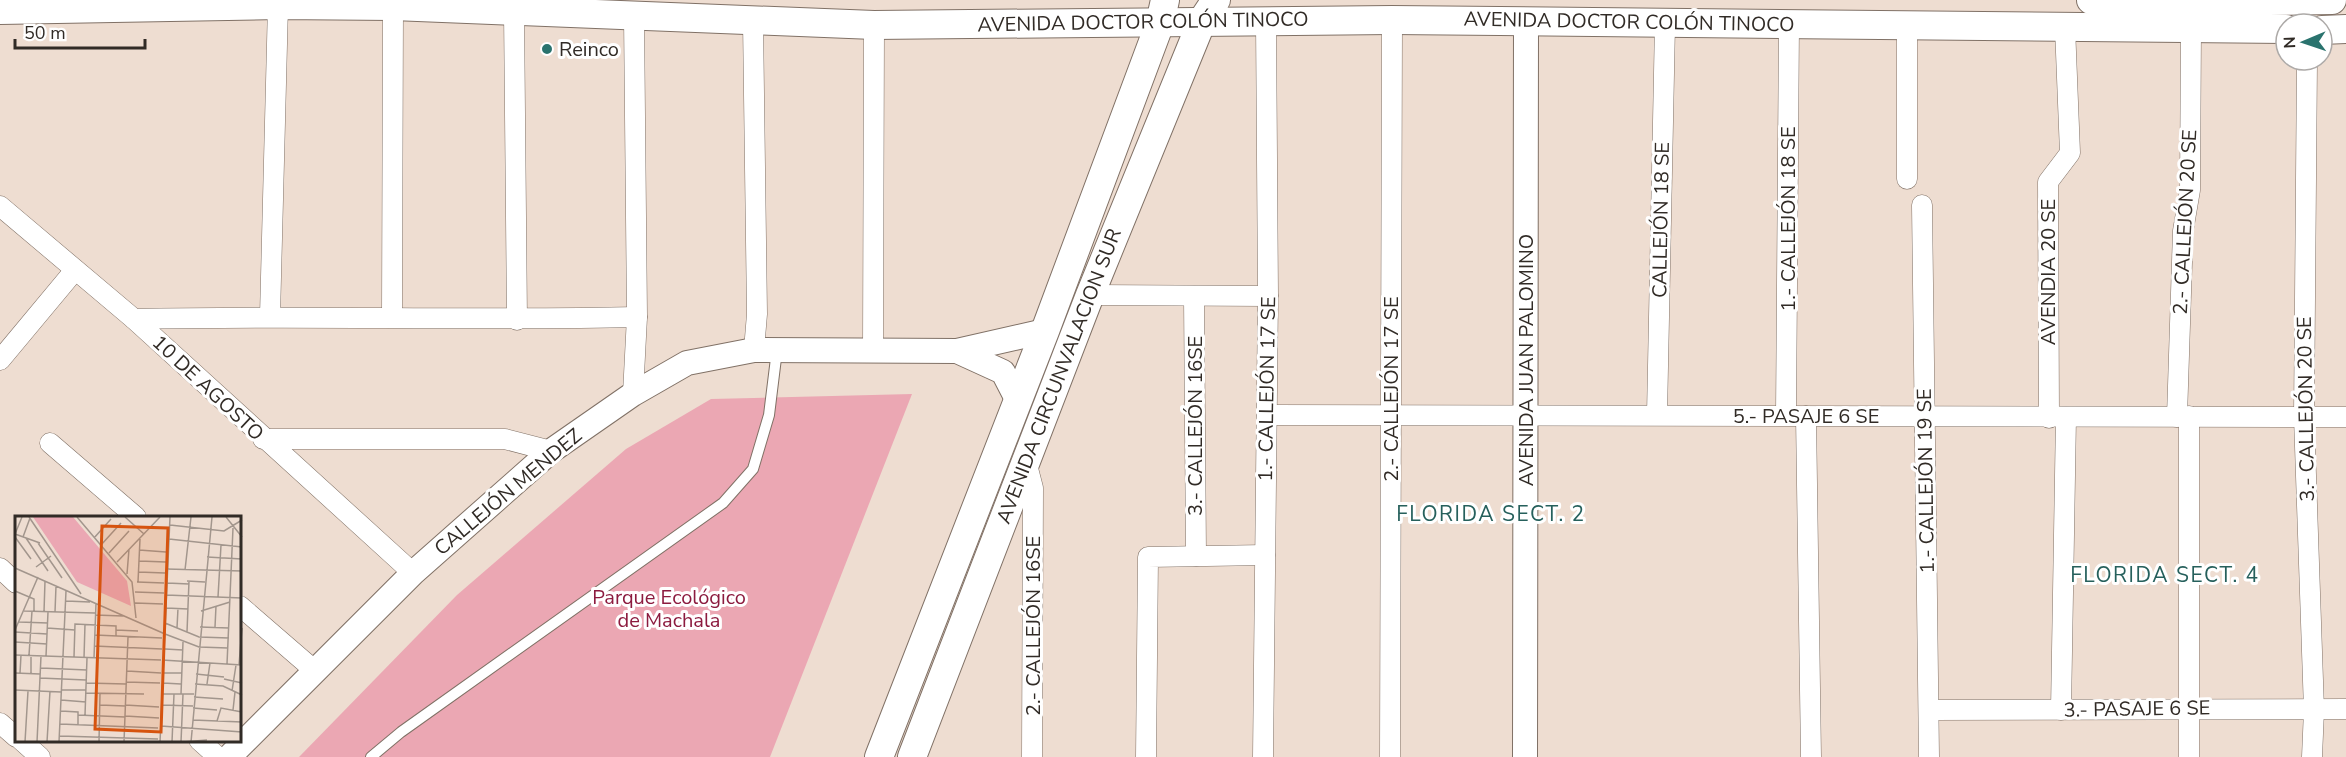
<svg xmlns="http://www.w3.org/2000/svg" width="2346" height="757" font-family="'Nunito Sans',sans-serif">
<rect width="100%" height="100%" fill="#eeddd1"/>
<path fill="#eba7b3" d="M912,394L770,757H299L457,595L626,449L711,399Z"/>
<g fill="none" stroke-linecap="round" stroke-linejoin="round">
<defs>
<path id="service" d="M371,757L401,732L723,503L753,469L769,415L777,350"/>
<g id="minor">
<path d="M514,11L517,320"/>
<path d="M753,21L757,314L754,350"/>
<path d="M1907,25V179"/>
<path d="M2307,60L2304,417L2314,710L2312,757"/>
<path d="M1922,205L1929,757"/>
<path d="M0,206L134,319L413,573"/>
<path d="M1090,295L1268,296"/>
<path d="M1194,296L1196,556"/>
<path d="M270,316L278,5"/>
<path d="M392,317L393,6"/>
<path d="M134,319C302,315 470,321 637,317"/>
<path d="M873,351L874,25"/>
<path d="M0,360L75,270"/>
<path d="M633,394L637,317L634,16"/>
<path d="M1267,415L2346,417"/>
<path d="M1657,415L1665,24"/>
<path d="M1786,415L1789,23"/>
<path d="M1806,416L1811,757"/>
<path d="M2177,417L2183,231L2190,190L2191,28"/>
<path d="M2049,418L2048,182L2070,153L2065,27"/>
<path d="M263,439H505L551,451"/>
<path d="M50,443L136,517"/>
<path d="M1026,461L1033,488L1032,757"/>
<path d="M0,568L16,583"/>
<path d="M240,606L314,670"/>
<path d="M1929,710L2346,709"/>
<path d="M2061,710L2066,417"/>
<path d="M0,723L16,737"/>
<path d="M21,740L40,757"/>
<path d="M199,740L218,757"/>
<path d="M1146,757L1148,557L1265,555"/>
<path d="M1263,757L1268,296L1266,21"/>
<path d="M1390,757L1392,20"/>
<path d="M2189,757V416"/>
</g>
<g id="tertiary">
<path d="M957,351L1003,372L1018,401"/>
<path d="M229,757L413,573L551,451L633,394L687,363L754,350L957,351L1045,331"/>
<path d="M1525,757L1526,21"/>
</g>
<g id="secondary">
<path d="M2091,0L2124,3L2332,0"/>
<path d="M0,10L278,5L393,6L874,25L1392,20L2286,29"/>
<path d="M2322,30L2346,29"/>
<path d="M879,757L1045,331L1160,23L1165,0"/>
<path d="M912,757L1090,295L1202,21L1216,0"/>
</g>
</defs>
<use href="#service" stroke="#807166" stroke-width="12"/>
<use href="#minor" stroke="#807166" stroke-width="21"/>
<use href="#tertiary" stroke="#807166" stroke-width="26"/>
<use href="#secondary" stroke="#807166" stroke-width="30"/>
<use href="#service" stroke="#fff" stroke-width="10"/>
<use href="#minor" stroke="#fff" stroke-width="20"/>
<use href="#tertiary" stroke="#fff" stroke-width="24"/>
<use href="#secondary" stroke="#fff" stroke-width="28"/>
</g>
<circle fill="#2a736e" stroke="#fff" stroke-width="2" cx="547" cy="49" r="6"/>
<g text-anchor="middle" dominant-baseline="central" stroke-width="6" stroke-linejoin="round" paint-order="stroke">
<g font-size="20" fill="#312b26" stroke="#fff">
<text transform="translate(1143 22) rotate(-1)">AVENIDA DOCTOR COLÓN TINOCO</text>
<text transform="translate(1629 22) rotate(1)">AVENIDA DOCTOR COLÓN TINOCO</text>
<text transform="translate(1788 219) rotate(-90)">1.- CALLEJÓN 18 SE</text>
<text transform="translate(1661 220) rotate(-89)">CALLEJÓN 18 SE</text>
<text transform="translate(2185 222) rotate(-87)">2.- CALLEJÓN 20 SE</text>
<text transform="translate(2048 272) rotate(-90)">AVENDIA 20 SE</text>
<text transform="translate(1526 360) rotate(-90)">AVENIDA JUAN PALOMINO</text>
<text transform="translate(1059 376) rotate(-69)">AVENIDA CIRCUNVALACION SUR</text>
<text transform="translate(208 388) rotate(43)">10 DE AGOSTO</text>
<text transform="translate(1267 389) rotate(-89)">1.- CALLEJÓN 17 SE</text>
<text transform="translate(1391 389) rotate(-90)">2.- CALLEJÓN 17 SE</text>
<text transform="translate(2306 409) rotate(-91)">3.- CALLEJÓN 20 SE</text>
<text x="1806" y="416">5.- PASAJE 6 SE</text>
<text transform="translate(1195 426) rotate(-90)">3.- CALLEJÓN 16SE</text>
<text transform="translate(1926 481) rotate(-91)">1.- CALLEJÓN 19 SE</text>
<text transform="translate(508 492) rotate(-40)">CALLEJÓN MENDEZ</text>
<text transform="translate(1033 626) rotate(-90)">2.- CALLEJÓN 16SE</text>
<text transform="translate(2137 709) rotate(-1)">3.- PASAJE 6 SE</text>
</g>
<g font-size="20" fill="#312b26" stroke="#fff" text-anchor="start">
<text x="559" y="49">Reinco</text>
</g>
<g font-size="20" fill="#8c1b3f" stroke="#fff">
<text x="669" y="597">Parque Ecológico<tspan x="669" dy="23">de Machala</tspan></text>
</g>
<g font-size="21" letter-spacing="1.5" fill="#26605c" stroke="#fff">
<text x="1491" y="514">FLORIDA SECT. 2</text>
<text x="2165" y="575">FLORIDA SECT. 4</text>
</g>
</g>
<g transform="translate(15 516)">
<rect width="226" height="226" fill="#eeddd1"/>
<path d="M18,1H58L112,65L116,90L62,66Z" fill="#eba7b3"/>
<path fill="none" stroke="#a2968d" stroke-width="1.5" d="M14,1L66,78M62,1L117,66L121,102M110,1L129,18M211,1L227,21M155,9L209,15L227,4M0,18L25,27M0,18L7,1M0,21L16,43M8,21L15,2M11,22L33,55M79,22L96,3M154,23L227,31M23,27L47,62M86,29L106,7M124,34L151,36M94,37L114,15M192,41L227,43M124,45L151,46M102,46L145,1M21,51L36,40M0,52L150,118M151,53L227,55M170,54L176,1M123,56L150,57M112,58L114,33M172,65L190,66M122,66L149,67M123,66L125,23M152,67L174,68M0,75L19,83V95M120,76L149,77M151,79L227,82M203,81L206,29M51,85L75,86M120,87L148,88M151,92L173,93M9,95L80,97M186,95L215,86M29,96L30,65M40,96L41,70M80,99L108,100M4,106L33,107M150,107L184,121L214,122M185,111L214,112M200,111L201,90M32,112L60,114M162,112L163,92M0,114L23,61M101,114L123,115M0,116L32,118M172,116L174,65M150,118L184,131L213,132M80,119L147,122M0,126L32,128M79,130L147,133M150,133L168,134M0,139L146,144M14,139L17,95M31,140L33,96M59,141L60,108L101,110V120M69,142L70,108M79,142L81,87M147,144L227,149M212,148L218,12M224,149L227,112M26,152L72,154M112,155L146,157M0,157L25,158M5,157L6,139M148,157H167M16,158V139M181,158L209,161M25,162L71,164M209,163L227,167M111,166L145,167M71,167L111,168M148,167L166,168M180,168L208,170L227,179M192,168L195,147M0,174L46,176M47,174H71M217,175L221,149M71,177L129,178M147,178H179M166,178L168,126M179,181L208,183M46,184L71,186M85,189L110,190M110,189L144,191M147,189L178,190M178,192L202,194M218,194L220,176M46,195L63,196V209M63,199L110,201M70,199L72,142M110,200L144,202M178,204L227,206M202,205L206,192L227,196M45,208L143,212M146,210L227,216M45,220L143,223M10,226L13,175M22,226L26,140M32,226L35,175M44,226L51,75M84,226L85,177M109,226L113,121M145,226L155,1M157,226L159,178M166,226L168,178M168,226L192,224M176,226L197,1"/>
<path fill="#d6540f" fill-opacity="0.15" stroke="#d6540f" stroke-width="3" d="M87,10L153,12L146,216L80,213Z"/>
<rect width="226" height="226" fill="none" stroke="#312b26" stroke-width="3"/>
</g>
<g transform="translate(2304 42) rotate(268)"><circle r="28" fill="#ffffff" stroke="#adaaa8" stroke-width="1.5"/>
<path d="M0-4.5L10 22L0 15L-10 22Z" fill="#2a736e"/>
<text y="-9" font-size="16" font-weight="bold" text-anchor="middle" fill="#312b26">N</text>
</g>
<path d="M15 39v9h130v-9" fill="none" stroke="#312b26" stroke-width="3"/>
<text x="24" y="39" font-size="18" fill="#312b26" stroke="#ffffff" stroke-width="4.5" paint-order="stroke">50 m</text>
</svg>
